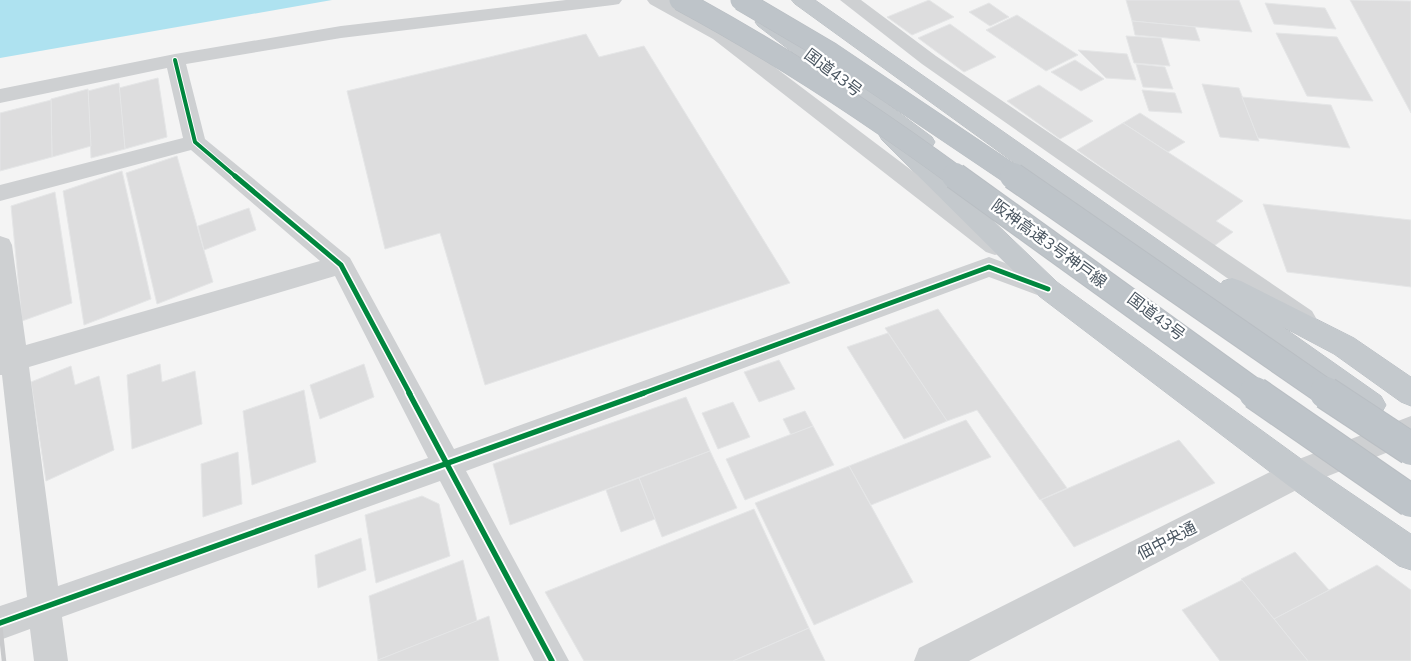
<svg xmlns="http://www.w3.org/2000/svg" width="1411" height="661" font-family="'Nunito Sans','Noto Sans JP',sans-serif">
<rect width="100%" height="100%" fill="#f4f4f4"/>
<path fill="#aee2f0" d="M0,0H332L0,58Z"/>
<g fill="#ddddde" stroke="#e5e6e7">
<path d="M929,0L954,17L912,35L887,17Z"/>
<path d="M1126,0H1239L1252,32L1132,21Z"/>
<path d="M1350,0L1411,1V113Z"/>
<path d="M989,3L1009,17L990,26L969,12Z"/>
<path d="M1265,3L1325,8L1336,29L1274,24Z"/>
<path d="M1017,15L1078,55L1046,71L986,30Z"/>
<path d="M1132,21L1195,27L1200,41L1135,35Z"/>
<path d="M950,24L996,57L964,72L918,38Z"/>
<path d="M1276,33L1337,37L1373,101L1307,96Z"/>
<path d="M586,34L599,57L644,46L790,283L485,385L440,233L385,249L347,91Z"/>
<path d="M1126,36L1161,38L1170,66L1134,63Z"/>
<path d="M1078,50L1127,54L1136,80L1106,78Z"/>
<path d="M1075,60L1104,79L1081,91L1051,72Z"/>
<path d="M1136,64L1165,67L1173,89L1143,87Z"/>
<path d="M158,78L167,137L125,149L119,88Z"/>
<path d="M119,83L125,149L91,158L88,91Z"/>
<path d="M1202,84L1239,88L1259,141L1220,137Z"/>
<path d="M1039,85L1093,121L1060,139L1007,101Z"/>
<path d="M88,89L91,146L52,157L51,99Z"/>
<path d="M1142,90L1175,93L1182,113L1149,111Z"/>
<path d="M1242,97L1331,105L1350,148L1258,138Z"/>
<path d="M51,100L52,157L0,171V113Z"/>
<path d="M1140,113L1185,142L1168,152L1123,123Z"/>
<path d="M1123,123L1243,201L1216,221L1233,232L1214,246L1077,150Z"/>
<path d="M177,156L213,282L157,304L126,173Z"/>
<path d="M122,171L151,299L84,325L63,191Z"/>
<path d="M55,192L72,303L22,321L11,206Z"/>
<path d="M1263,204L1411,220V287L1287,272Z"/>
<path d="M249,208L256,230L204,250L198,226Z"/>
<path d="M938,309L1067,488L1040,500L977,410L947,421L885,328Z"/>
<path d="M888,333L947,421L904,439L847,347Z"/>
<path d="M779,360L795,389L759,402L744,372Z"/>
<path d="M160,364L162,382L195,371L202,424L132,449L127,375Z"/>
<path d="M364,364L374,397L320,419L310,385Z"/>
<path d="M71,366L75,385L99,376L114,450L46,481L31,382Z"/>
<path d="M304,390L316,462L252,485L243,411Z"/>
<path d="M686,397L710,451L510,525L493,464Z"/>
<path d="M733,402L750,437L718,449L702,413Z"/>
<path d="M805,411L813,426L791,435L783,419Z"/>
<path d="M966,420L991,457L871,505L849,466Z"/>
<path d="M813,426L834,465L745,500L726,459Z"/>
<path d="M1179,440L1215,483L1074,547L1041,500Z"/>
<path d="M710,451L737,508L662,537L639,478Z"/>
<path d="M238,452L242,504L203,517L201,464Z"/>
<path d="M849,466L913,582L814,625L755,503Z"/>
<path d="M639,478L655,519L621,532L606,490Z"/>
<path d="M422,496L439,504L450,556L376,583L365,515Z"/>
<path d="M754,509L809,628L733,661H584L545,592Z"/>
<path d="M361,538L366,570L318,588L315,555Z"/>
<path d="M1295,552L1329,590L1274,619L1241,579Z"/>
<path d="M463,560L477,621L378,660L369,596Z"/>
<path d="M1377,565L1411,590V661H1308L1274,619Z"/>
<path d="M1242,580L1274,619L1308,661H1220L1182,610Z"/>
<path d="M489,616L499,661H378V660Z"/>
<path d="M809,628L825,661H733Z"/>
</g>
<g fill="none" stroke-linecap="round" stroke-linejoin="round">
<defs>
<g id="trunk">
<path d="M792,0H815L1221,284L1223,281L1232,278L1241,281L1354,338L1411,377V406L1401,402L1334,354L1283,327L1381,396L1386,405L1381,414L1371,418L1361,414L795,4Z"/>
<path d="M765,16L772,18L932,137L935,142L932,147L924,150L917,148L1057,282L1308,464L1411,534V570L1399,566L1286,484L1039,296L882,140L879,135L882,130L890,127L758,26L755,22L758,18Z"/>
</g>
</defs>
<use href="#trunk" stroke="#b9bec3" stroke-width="1"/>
<g fill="#ced0d2" fill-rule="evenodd">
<path d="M566,0H622L619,4L613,5L341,38L186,64L205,139L350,258L454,449L989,257L1057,282L1061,289L1057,296L1048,299L989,277L466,471L569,661H534L440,481L62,617L68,661H34L30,629L0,640V606L27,597L2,375H0V236L9,239L12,245L26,345L320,261L191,150L0,201V185L183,138L167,68L0,103V89L175,54L341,26ZM335,276L428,458L58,586L29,367Z"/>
<path d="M647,0H670L727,31L1004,240L1007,246L1004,252L995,255L986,252L713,39L650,4Z"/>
<path d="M840,0H861L936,56L1312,311L1316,318L1312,325L1303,329L1294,325L922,64Z"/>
</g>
<path fill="#ced0d2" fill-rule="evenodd" d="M1411,416V443L1308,484L969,661H914L919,648L1286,464Z"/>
<use href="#trunk" fill="#c4c9cd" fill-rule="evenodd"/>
<path stroke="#c9cacc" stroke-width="4.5" d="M0,624L4,661"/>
<defs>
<g id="motorway-bridge-far2">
<path d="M680,0C777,52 868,112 957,177"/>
<path d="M741,0L831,53L1015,177"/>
</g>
<g id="motorway-bridge-far1">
<path d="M955,176L1257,394"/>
<path d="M1013,176L1328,394"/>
</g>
<g id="motorway-bridge">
<path d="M1255,393L1411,501"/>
<path d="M1326,393L1411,449"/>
</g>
</defs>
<use href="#motorway-bridge-far2" stroke="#b9bec3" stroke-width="22" stroke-linecap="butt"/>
<use href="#motorway-bridge-far1" stroke="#b9bec3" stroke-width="28" stroke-linecap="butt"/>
<use href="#motorway-bridge" stroke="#b9bec3" stroke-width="34" stroke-linecap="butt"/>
<use href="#motorway-bridge-far2" stroke="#bec4c9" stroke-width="21"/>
<use href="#motorway-bridge-far1" stroke="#bec4c9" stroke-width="26"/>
<use href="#motorway-bridge" stroke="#bec4c9" stroke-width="32"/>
<defs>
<path id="cycleway-far2" d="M175,60L195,142L236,177"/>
<g id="cycleway-far1">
<path d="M235,176L341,265L410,394"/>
<path d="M641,394L989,267L1048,289"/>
</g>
<g id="cycleway">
<path d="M409,393L552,661"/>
<path d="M0,623L644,393"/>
</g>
</defs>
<use href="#cycleway-far2" stroke="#fff" stroke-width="6"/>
<use href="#cycleway-far1" stroke="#fff" stroke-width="8"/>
<use href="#cycleway" stroke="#fff" stroke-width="9"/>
<use href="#cycleway-far2" stroke="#00873e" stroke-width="4"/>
<use href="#cycleway-far1" stroke="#00873e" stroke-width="5"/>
<use href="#cycleway" stroke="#00873e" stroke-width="5.5"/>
</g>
<g text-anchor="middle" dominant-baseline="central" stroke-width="4.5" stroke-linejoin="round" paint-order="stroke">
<g font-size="16" fill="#4a5661" stroke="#fff">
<text transform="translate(833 73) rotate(37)">国道43号</text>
<text transform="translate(1049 244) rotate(36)">阪神高速3号神戸線</text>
<text transform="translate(1156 317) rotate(37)">国道43号</text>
<text transform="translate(1167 541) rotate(-27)">佃中央通</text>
</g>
</g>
</svg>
